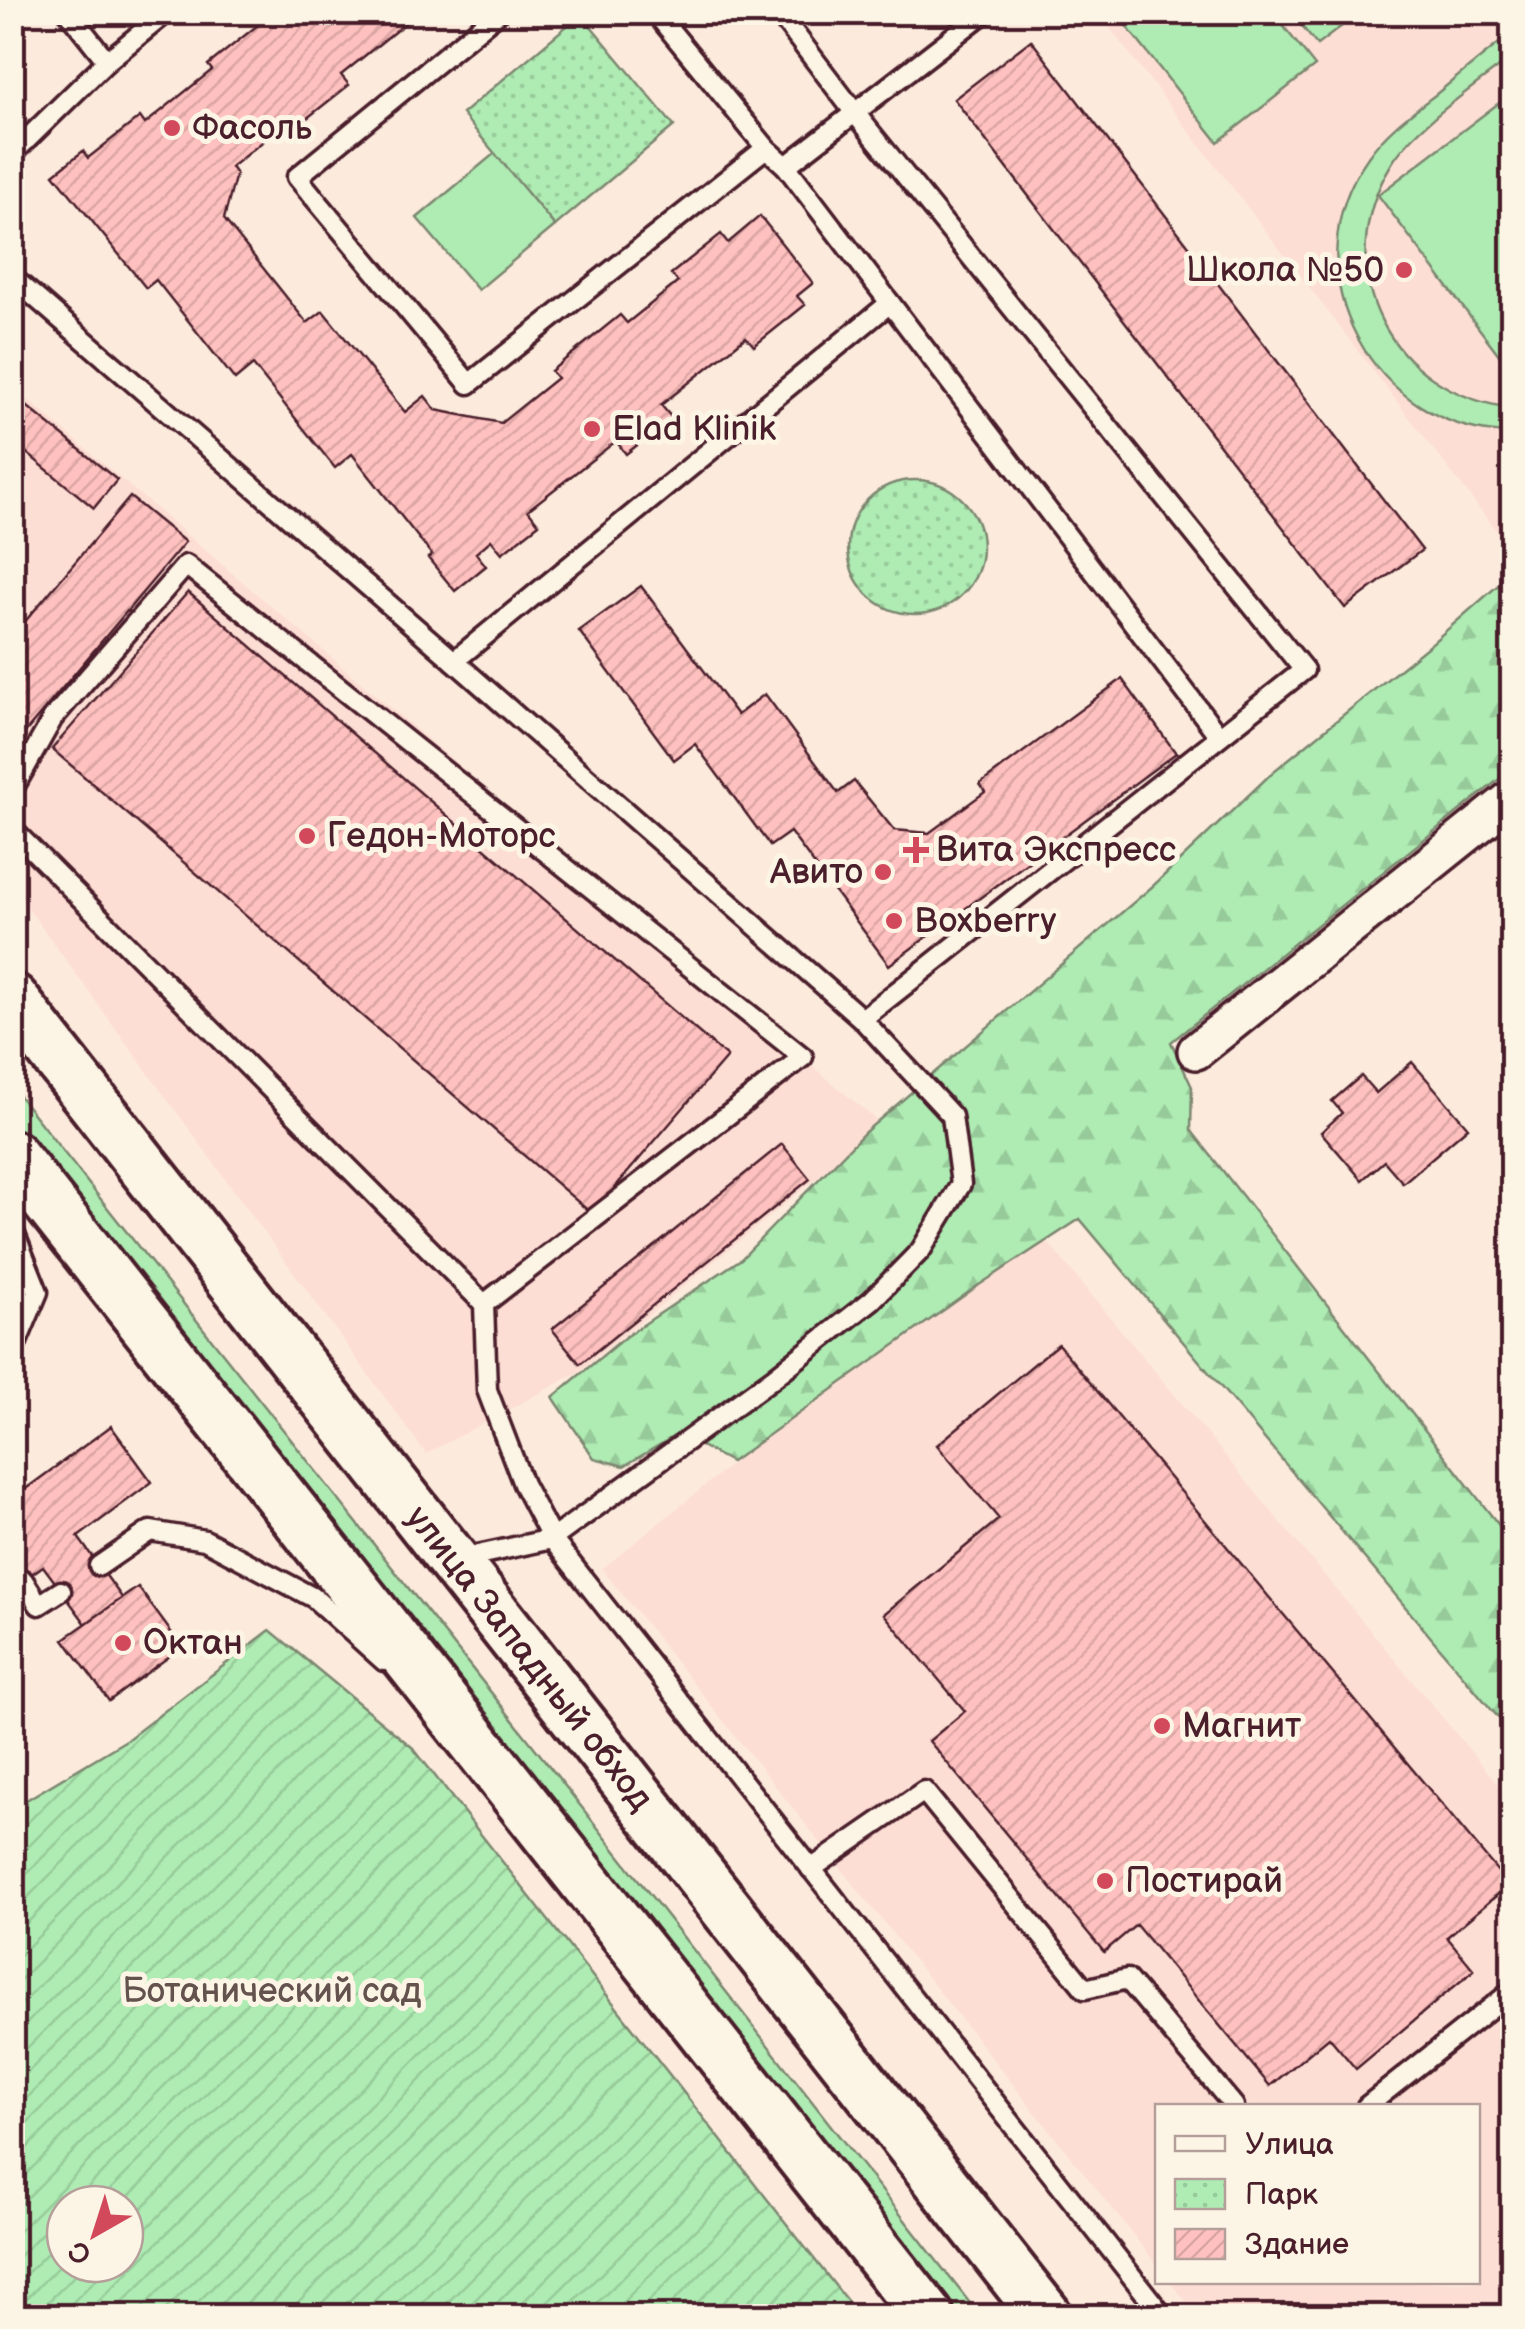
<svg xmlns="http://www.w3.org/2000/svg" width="1525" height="2329" font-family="'Balsamiq Sans',sans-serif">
<defs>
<pattern id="forest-firs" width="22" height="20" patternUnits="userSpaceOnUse" patternTransform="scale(2.5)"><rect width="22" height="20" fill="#aeecb3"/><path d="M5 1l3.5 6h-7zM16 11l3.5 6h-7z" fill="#97ca9a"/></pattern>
<pattern id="park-dots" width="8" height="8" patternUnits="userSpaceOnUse" patternTransform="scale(2.5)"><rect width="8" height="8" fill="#aeecb3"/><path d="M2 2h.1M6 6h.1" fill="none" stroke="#97ca9a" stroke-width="1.8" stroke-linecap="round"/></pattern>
<pattern id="garden-furrows" width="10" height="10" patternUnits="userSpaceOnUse" patternTransform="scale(2.5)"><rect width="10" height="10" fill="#aeecb3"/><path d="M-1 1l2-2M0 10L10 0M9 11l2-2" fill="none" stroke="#97ca9a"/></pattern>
<pattern id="building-hatch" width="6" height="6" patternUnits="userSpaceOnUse" patternTransform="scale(2.5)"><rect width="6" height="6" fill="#fec1bf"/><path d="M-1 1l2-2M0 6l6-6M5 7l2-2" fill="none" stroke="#dba5a4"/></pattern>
</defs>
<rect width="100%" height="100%" fill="#fcebdd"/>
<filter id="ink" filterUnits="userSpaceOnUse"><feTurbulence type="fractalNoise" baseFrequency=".01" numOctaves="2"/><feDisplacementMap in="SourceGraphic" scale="20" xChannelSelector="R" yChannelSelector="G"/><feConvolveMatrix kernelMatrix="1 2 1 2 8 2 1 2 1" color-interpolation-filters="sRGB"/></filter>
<g filter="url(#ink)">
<g fill="#fdded4">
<path d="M1098,13H1512V528L1501,537Z"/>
<path d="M12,386L882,1125L579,1372L426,1454L13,888Z"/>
<path d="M1031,1222L1512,1801V2316H1198L1170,2282H1478V2106H1158L1157,2265L602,1569Z"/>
</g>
<g fill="#aeecb3" stroke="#7c866f" stroke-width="2.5">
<path d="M1116,13H1273L1315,66L1218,142Z"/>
<path d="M1291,13H1359L1317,45Z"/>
<path d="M1512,33V57C1477,85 1415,126 1392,163C1326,271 1390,393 1512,408V433C1374,432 1286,272 1368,157C1386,131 1410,114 1435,95C1461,74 1486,53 1512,33Z"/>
<path d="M1512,93V372L1378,195Z"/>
<path d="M495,153L555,226L478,290L417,218Z"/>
<path d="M12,1087L565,1786L980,2316H953L13,1124Z"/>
</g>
<path fill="url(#forest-firs)" stroke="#7c866f" stroke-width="2.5" d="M1512,573V769L1171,1042L1192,1087L1191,1130L1512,1542V1734L1080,1219L976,1287L731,1462L678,1434L624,1466L594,1458L553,1397L625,1337L741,1259L865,1132L1154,885L1274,771L1432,643Z"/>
<g fill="url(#park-dots)" stroke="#7c866f" stroke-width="2.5">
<path d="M581,14L674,126L555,226L462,114Z"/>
<circle cx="915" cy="547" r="67"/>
</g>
<path fill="url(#garden-furrows)" stroke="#7c866f" stroke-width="2.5" fill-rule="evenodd" d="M270,1630L413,1748L859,2316H13V1808L128,1739ZM65,2204H125V2264H65Z"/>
<g fill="url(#building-hatch)" stroke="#4a1f2b" stroke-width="2.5">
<path d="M274,12H419L341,75L349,85L292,130L286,123L231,167L236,174L224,219L307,323L323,311L405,412L425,396L436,410L501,423L557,378L551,371L620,315L627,323L678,282L671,274L721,234L728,243L760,216L813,283L797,296L805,305L754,346L746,337L661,405L672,418L626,454L616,441L528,510L539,524L502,553L491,540L476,553L486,566L455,591L428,558L432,555L352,454L335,468L253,365L235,380L156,280L146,288L54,174L83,151L88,158L140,117L145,124L212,70L208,65Z"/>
<path d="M1031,40L1422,550L1345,608L954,99Z"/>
<path d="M12,394L117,480L94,508L12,441Z"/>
<path d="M130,497L185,542L12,748V637Z"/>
<path d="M641,586L737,715L765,694L838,793L854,781L894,830L929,833L985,792L980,784L1122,679L1176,753L889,965L790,832L770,846L695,744L674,760L579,631Z"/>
<path d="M188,592L727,1057L592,1214L52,749Z"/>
<path d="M1412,1062L1468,1127L1403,1183L1384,1161L1362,1180L1321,1132L1342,1113L1332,1101L1361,1076L1376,1093Z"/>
<path d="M782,1144L810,1179L580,1364L552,1329Z"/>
<path d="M1058,1344L1509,1885L1447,1937L1474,1970L1356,2069L1329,2037L1270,2086L1136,1925L1104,1952L929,1741L965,1711L884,1614L999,1519L937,1445Z"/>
<path d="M111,1426L152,1482L78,1537L123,1599L86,1624L43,1566L12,1588V1499Z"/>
<path d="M138,1587L182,1647L109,1701L64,1639Z"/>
</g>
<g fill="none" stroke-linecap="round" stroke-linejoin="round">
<defs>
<g id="service">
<path d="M68,12L107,61"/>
<path d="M499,12L297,177L469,384L766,148"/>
<path d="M655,12L766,148L786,166L1219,736"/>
<path d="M778,12L855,113L1304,670L862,1019"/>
<path d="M12,154L107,61L167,12"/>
<path d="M786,166L985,12"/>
<path d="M12,277L454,661L890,303"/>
<path d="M454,661L862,1019L952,1116L961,1184L921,1250L872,1300L773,1378L552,1539L459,1559"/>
<path d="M12,791L53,718L186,565L803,1057L484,1304"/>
<path d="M12,829L484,1304L487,1390L523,1484L552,1539L1163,2316"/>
<path d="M12,1227L38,1292L12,1354"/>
<path d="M99,1566L150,1531L205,1540L314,1598L384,1661"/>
<path d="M23,1580L39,1605L61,1591"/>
<path d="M811,1869L924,1791L1085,1989L1127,1979L1234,2106"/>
<path d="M1367,2106L1512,1991"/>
</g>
<path id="minor" d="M1196,1051L1512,798"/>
<g id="secondary">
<path id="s1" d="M12,999L1046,2316"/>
<path d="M12,1156L928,2316"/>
</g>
</defs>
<use href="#service" stroke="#4a1f2b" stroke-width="25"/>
<use href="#minor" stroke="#4a1f2b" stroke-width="42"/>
<use href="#secondary" stroke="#4a1f2b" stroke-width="58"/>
<use href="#service" stroke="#fcf5e5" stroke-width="18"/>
<use href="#minor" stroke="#fcf5e5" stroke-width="35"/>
<use href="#secondary" stroke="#fcf5e5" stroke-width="50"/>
</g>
</g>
<g fill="#d1495b" stroke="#fcf5e5" stroke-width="4">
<circle cx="172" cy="128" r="10"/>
<circle cx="1404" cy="270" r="10"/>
<circle cx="592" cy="429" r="10"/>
<circle cx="307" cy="836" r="10"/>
<path d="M911 835h10v10h10v10h-10v10h-10v-10h-10v-10h10z"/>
<circle cx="883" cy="872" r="10"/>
<circle cx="894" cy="921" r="10"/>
<circle cx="123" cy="1643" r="10"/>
<circle cx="1162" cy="1726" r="10"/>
<circle cx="1105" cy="1881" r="10"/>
</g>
<g text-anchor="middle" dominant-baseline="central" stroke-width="10" stroke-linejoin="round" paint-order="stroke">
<g font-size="35" fill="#4a1f2b" stroke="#fcf5e5" text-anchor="start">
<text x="192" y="128">Фасоль</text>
<text x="1384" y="270" text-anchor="end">Школа №50</text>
<text x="612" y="429">Elad Klinik</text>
<text x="327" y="836">Гедон-Моторс</text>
<text x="936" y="850">Вита Экспресс</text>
<text x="863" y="872" text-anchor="end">Авито</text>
<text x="914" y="921">Boxberry</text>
<text x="143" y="1643">Октан</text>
<text x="1182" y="1726">Магнит</text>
<text x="1125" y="1881">Постирай</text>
</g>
<g font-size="35" fill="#4a1f2b" stroke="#fcf5e5">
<text stroke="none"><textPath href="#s1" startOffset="838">улица Западный обход</textPath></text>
</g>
<g font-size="35" fill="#63524d" stroke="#fcf5e5">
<text x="272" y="1991">Ботанический сад</text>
</g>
</g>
<rect width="1525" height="2329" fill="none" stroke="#fcf5e5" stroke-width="50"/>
<rect x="25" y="25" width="1475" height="2279" fill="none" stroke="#4a1f2b" stroke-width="4" filter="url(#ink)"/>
<rect x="1155" y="2104" width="325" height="180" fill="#fcf5e5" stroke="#b59f9b" stroke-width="2.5"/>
<rect x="1175" y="2136" width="50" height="15" fill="#fcf5e5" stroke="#b59f9b" stroke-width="2.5"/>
<text x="1245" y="2154" font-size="30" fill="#4a1f2b">Улица</text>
<rect x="1175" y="2179" width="50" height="30" fill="url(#park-dots)" stroke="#b59f9b" stroke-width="2.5"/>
<text x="1245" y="2204" font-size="30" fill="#4a1f2b">Парк</text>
<rect x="1175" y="2229" width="50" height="30" fill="url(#building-hatch)" stroke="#b59f9b" stroke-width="2.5"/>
<text x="1245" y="2254" font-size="30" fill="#4a1f2b">Здание</text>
<g transform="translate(95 2234) rotate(219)"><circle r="48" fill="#fcf5e5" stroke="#b59f9b" stroke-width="2.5"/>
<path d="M0-8L18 38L0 25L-18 38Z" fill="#d1495b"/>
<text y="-15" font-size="28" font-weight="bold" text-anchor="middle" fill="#4a1f2b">С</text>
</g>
</svg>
